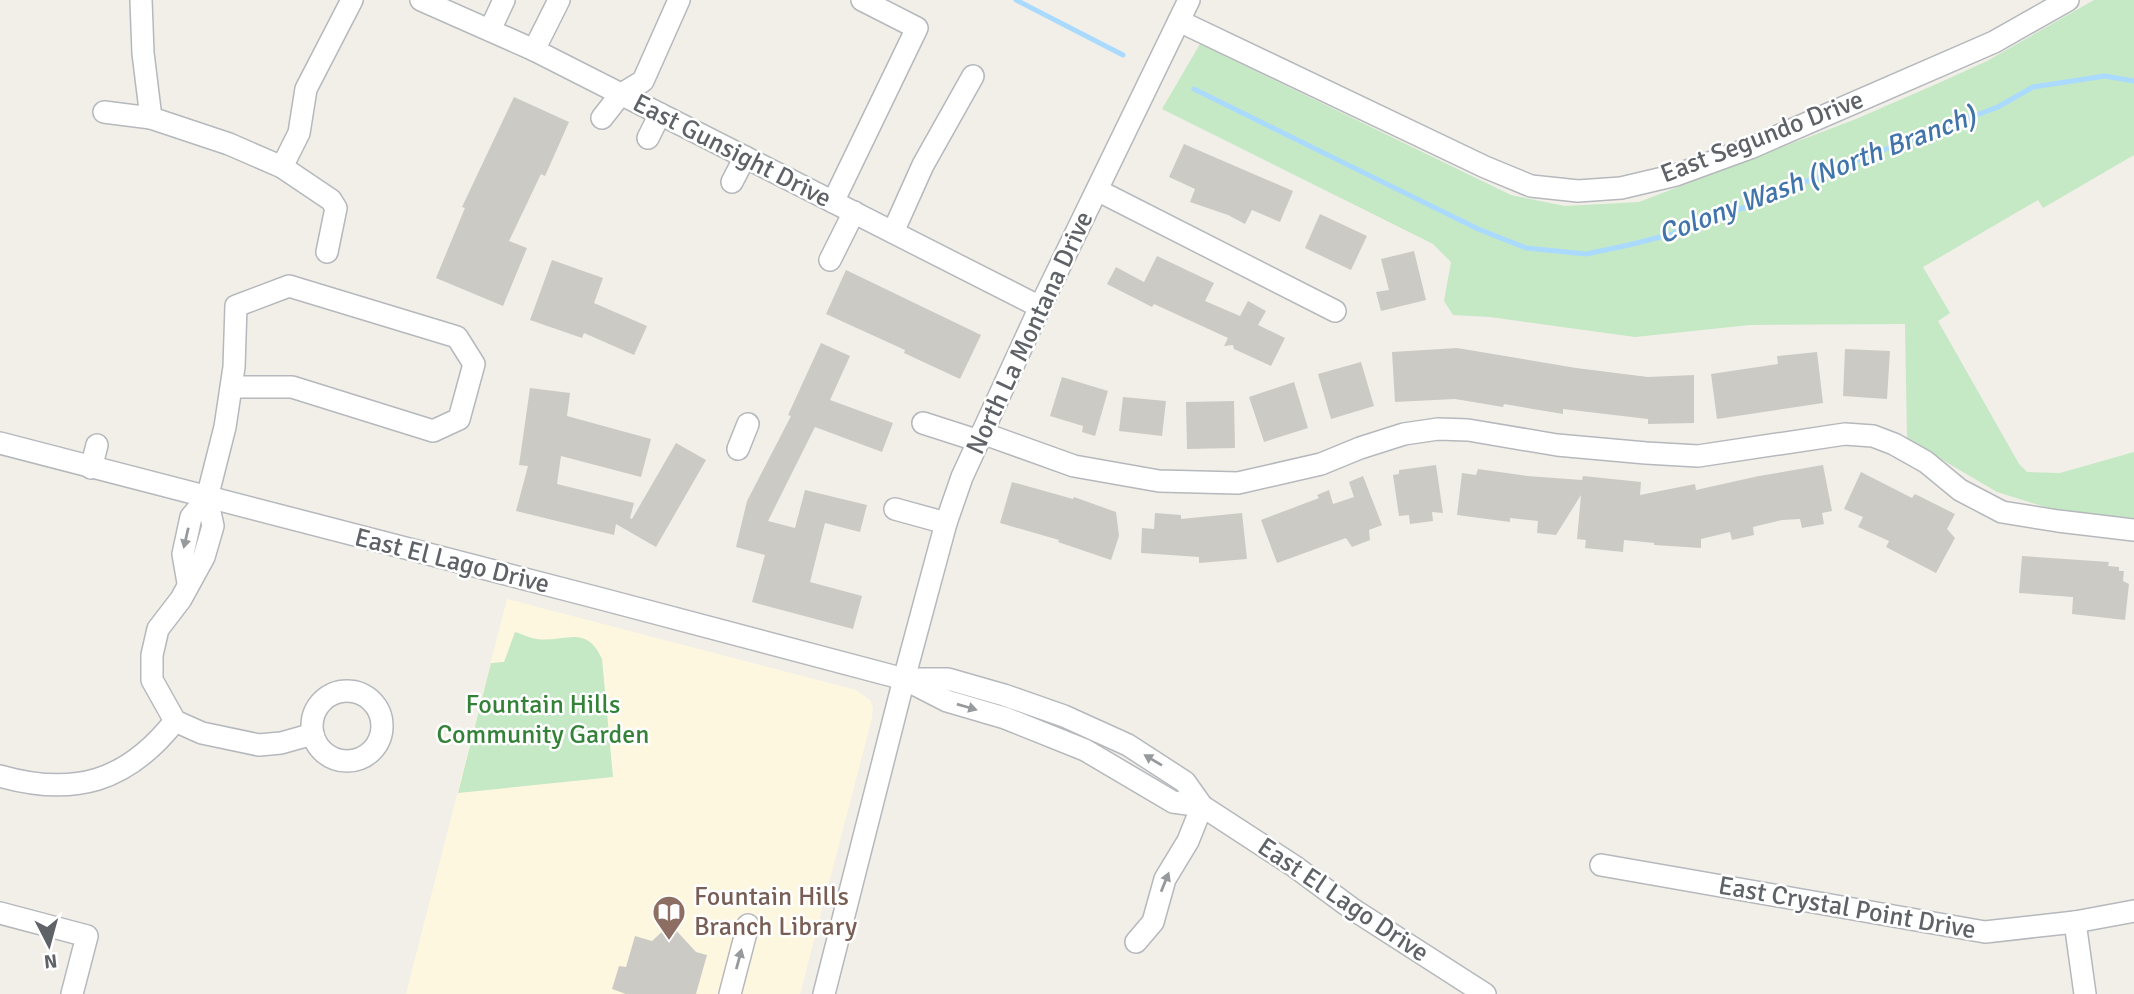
<svg xmlns="http://www.w3.org/2000/svg" width="2134" height="994" font-family="Signika,sans-serif">
<rect width="100%" height="100%" fill="#f1efe8"/>
<path fill="#fef7e0" d="M507,599L856,690L870,700L873,708L872,718L800,994H406Z"/>
<g fill="#c5e8c5">
<path d="M2094,0H2134V155L2043,208L2038,200L1923,267L1950,313L1938,321L2019,464L2027,472L2060,473L2134,452V518L2058,511L1997,492L1907,439L1905,324L1750,325L1635,337L1490,317L1453,315L1444,301L1451,262L1433,244L1162,109L1200,44L1511,195L1565,206L1639,202L1856,119L1941,82L1987,61Z"/>
<path d="M515,632C522,634 529,638 537,639C564,643 586,623 602,659L613,777L458,793L491,663L504,662Z"/>
</g>
<g fill="none" stroke-linecap="round" stroke-linejoin="round">
<g stroke="#aadaff" stroke-width="5">
<path d="M1016,0L1123,55"/>
<path d="M1194,89L1478,229L1526,248L1586,254L1629,245L1672,234L1688,223L1761,203L1792,185L1825,176L1867,156L1998,107L2033,87L2105,76L2134,81"/>
</g>
</g>
<g fill="#cccac5">
<path d="M514,97L569,122L545,176L541,174L509,241L527,248L503,306L436,278L465,208L462,207Z"/>
<path d="M1184,144L1293,191L1280,222L1252,210L1245,224L1228,215L1190,202L1195,189L1169,177Z"/>
<path d="M1320,214L1367,236L1351,270L1305,248Z"/>
<path d="M1414,251L1426,300L1381,311L1376,292L1389,290L1381,259Z"/>
<path d="M1157,256L1214,283L1205,301L1240,316L1248,301L1266,311L1258,325L1285,338L1271,366L1234,349L1233,345L1224,346L1228,338L1154,304L1152,307L1107,284L1116,267L1144,282Z"/>
<path d="M552,260L603,278L594,303L647,326L634,355L584,333L582,338L530,320Z"/>
<path d="M846,270L981,335L960,379L904,353L905,350L826,314Z"/>
<path d="M821,343L850,356L830,400L893,423L882,452L815,427L768,521L795,528L805,490L867,505L860,532L825,523L810,582L862,596L853,629L752,602L765,555L736,547L747,501L791,416L788,415Z"/>
<path d="M1457,348L1576,368L1648,377L1694,375V423L1648,424V419L1563,409V414L1504,404L1503,407L1455,399L1395,402L1392,352Z"/>
<path d="M1845,349L1890,351L1887,399L1843,396Z"/>
<path d="M1817,352L1823,403L1717,419L1711,374L1778,364L1777,356Z"/>
<path d="M1361,362L1374,406L1331,419L1318,374Z"/>
<path d="M1062,377L1108,391L1095,436L1082,432L1083,426L1050,416Z"/>
<path d="M1294,382L1308,428L1264,442L1249,397Z"/>
<path d="M530,388L570,393L567,416L651,439L641,477L561,456L557,484L634,503L630,518L632,519L676,443L706,460L656,547L616,524L614,535L516,511L528,466L519,465Z"/>
<path d="M1123,397L1166,401L1162,436L1119,431Z"/>
<path d="M1234,401L1235,448L1187,449L1186,402Z"/>
<path d="M1436,465L1443,513L1432,512L1433,521L1410,524L1409,515L1399,516L1393,475L1399,474V470Z"/>
<path d="M1823,465L1832,511L1822,513L1824,524L1802,528L1800,519L1782,520L1753,527L1754,535L1732,540L1730,532L1701,539V548L1654,545V543L1624,540L1623,552L1585,548L1586,540L1577,539L1581,495L1556,535L1537,533L1538,521L1510,518V522L1457,515L1462,473L1476,475L1478,469L1527,476L1582,480L1583,476L1641,482L1640,495L1695,484L1696,490L1759,476Z"/>
<path d="M1861,472L1912,498L1915,494L1955,514L1947,529L1955,538L1936,573L1886,547L1889,541L1858,527L1863,517L1844,509Z"/>
<path d="M1363,476L1382,525L1369,530L1370,540L1352,547L1346,538L1277,563L1261,520L1319,498L1317,495L1329,490L1333,504L1354,497L1349,482Z"/>
<path d="M1012,482L1073,499L1074,497L1116,512L1119,536L1111,560L1058,542L1059,540L1000,523Z"/>
<path d="M1155,513L1181,515V519L1242,513L1247,559L1199,563V557L1141,553L1142,528L1154,529Z"/>
<path d="M2022,556L2109,562L2108,566L2119,567V571H2124L2123,581L2129,584L2125,620L2072,614L2073,597L2019,593Z"/>
<path d="M667,927L670,931L673,927L696,952L707,955L696,994H626L612,989L619,966L626,967L635,936L652,941Z"/>
</g>
<g fill="none" stroke-linecap="round" stroke-linejoin="round">
<defs>
<g id="minor">
<path d="M141,0L143,53L151,118"/>
<path d="M421,0L534,50L1040,307"/>
<path d="M1179,21L1485,167L1531,186L1578,191L1621,188L1676,175L1750,148L1994,42L2068,0"/>
<path d="M490,30L504,0"/>
<path d="M534,50L559,0"/>
<path d="M104,112L151,118L229,144L282,167L331,200L336,208L327,252"/>
<path d="M602,118L620,95L643,81L679,0"/>
<path d="M648,138L660,114"/>
<path d="M282,167L299,133L306,89L352,0"/>
<path d="M732,182L745,157"/>
<path d="M1097,190L1335,311"/>
<path d="M833,202L917,28L862,0"/>
<path d="M893,232L923,165L973,76"/>
<path d="M830,260L854,212"/>
<path d="M231,387H292L433,431L459,419L474,364L457,337L289,286L236,306L234,367L225,427L207,498L213,526L204,557L181,599L158,629L152,655V680L175,721L202,733L259,745L281,743L313,734"/>
<path d="M923,423L979,441"/>
<path d="M982,433L1074,466L1159,481L1238,483L1321,464L1360,448L1404,434L1438,429L1468,430L1557,445L1646,453L1698,456L1845,434L1873,436L1894,444L1926,462L1960,490L2002,512L2058,521L2134,530"/>
<path d="M0,443L602,599L904,679L947,701L1005,718L1085,750L1173,802L1202,806"/>
<path d="M738,449L748,424"/>
<path d="M91,468L97,445"/>
<path d="M895,509L946,523"/>
<path d="M188,583L183,554L191,517L207,498"/>
<path d="M910,679H948L1004,695L1064,716L1128,745L1185,782L1202,806L1294,866L1351,908L1485,994"/>
<circle cx="347" cy="726" r="35"/>
<path d="M0,776C74,797 127,782 175,721"/>
<path d="M1601,865L1985,932L2075,922L2134,911"/>
<path d="M0,913L87,936L72,994"/>
<path d="M2075,922L2085,994"/>
<path d="M1136,942L1153,922L1165,879L1188,841L1202,806"/>
<path d="M730,994L748,925"/>
<path d="M824,994L904,679L946,523L962,477L1040,307L1189,0"/>
</g>
</defs>
<use href="#minor" stroke="#b5b8bc" stroke-width="24"/>
<use href="#minor" stroke="#fff" stroke-width="21"/>
</g>
<defs><path id="oneway-solid" d="M-6-.8H1V-3.2L6.5 0L1 3.2V.8H-6Z" transform="scale(1.75)"/></defs>
<g fill="#979a9d">
<use href="#oneway-solid" transform="translate(186 538) rotate(103)"/>
<use href="#oneway-solid" transform="translate(967 707) rotate(16)"/>
<use href="#oneway-solid" transform="translate(1153 760) rotate(-149)"/>
<use href="#oneway-solid" transform="translate(1165 882) rotate(-68)"/>
<use href="#oneway-solid" transform="translate(739 959) rotate(-75)"/>
</g>
<defs>
<symbol id="library-pin" viewBox="-11 -11 22 30"><path d="M0 17L-7.5 6A9.5 9.5 0 1 1 7.5 6Z" fill="#8d6e63" stroke="#fff"/><path d="M-6-4Q-3-5.5-.7-3.5V5Q-3 3-6 4ZM6-4Q3-5.5 .7-3.5V5Q3 3 6 4Z" fill="#fff"/></symbol>
</defs>
<g fill-rule="evenodd">
<use href="#library-pin" x="650" y="893" width="38" height="52"/>
</g>
<g text-anchor="middle" dominant-baseline="central" stroke-width="5" stroke-linejoin="round" paint-order="stroke">
<g font-size="26" fill="#5f6368" stroke="#fff">
<text transform="translate(1762 137) rotate(-21)">East Segundo Drive</text>
<text transform="translate(732 151) rotate(27)">East Gunsight Drive</text>
<text transform="translate(1030 333) rotate(-65)">North La Montana Drive</text>
<text transform="translate(452 561) rotate(14)">East El Lago Drive</text>
<text transform="translate(1343 900) rotate(34)">East El Lago Drive</text>
<text transform="translate(1847 908) rotate(10)">East Crystal Point Drive</text>
</g>
<g font-size="26" fill="#348238" stroke="#fff">
<text x="543" y="705">Fountain Hills<tspan x="543" dy="30">Community Garden</tspan></text>
</g>
<g font-size="26" fill="#785e54" stroke="#fff" text-anchor="start">
<text x="694" y="897">Fountain Hills<tspan x="694" dy="30">Branch Library</tspan></text>
</g>
<g font-size="28" font-style="italic" fill="#4174aa" stroke="#fff">
<text transform="translate(1817 175) rotate(-21)">Colony Wash (North Branch)</text>
</g>
</g>
<g transform="translate(49 945) rotate(174)" stroke="#ffffff" stroke-width="5" paint-order="stroke">
<path d="M0-5L12 26L0 18L-12 26Z" fill="#5f6368"/>
<text y="-10" font-size="19" font-weight="bold" text-anchor="middle" fill="#5f6368">N</text>
</g>
</svg>
